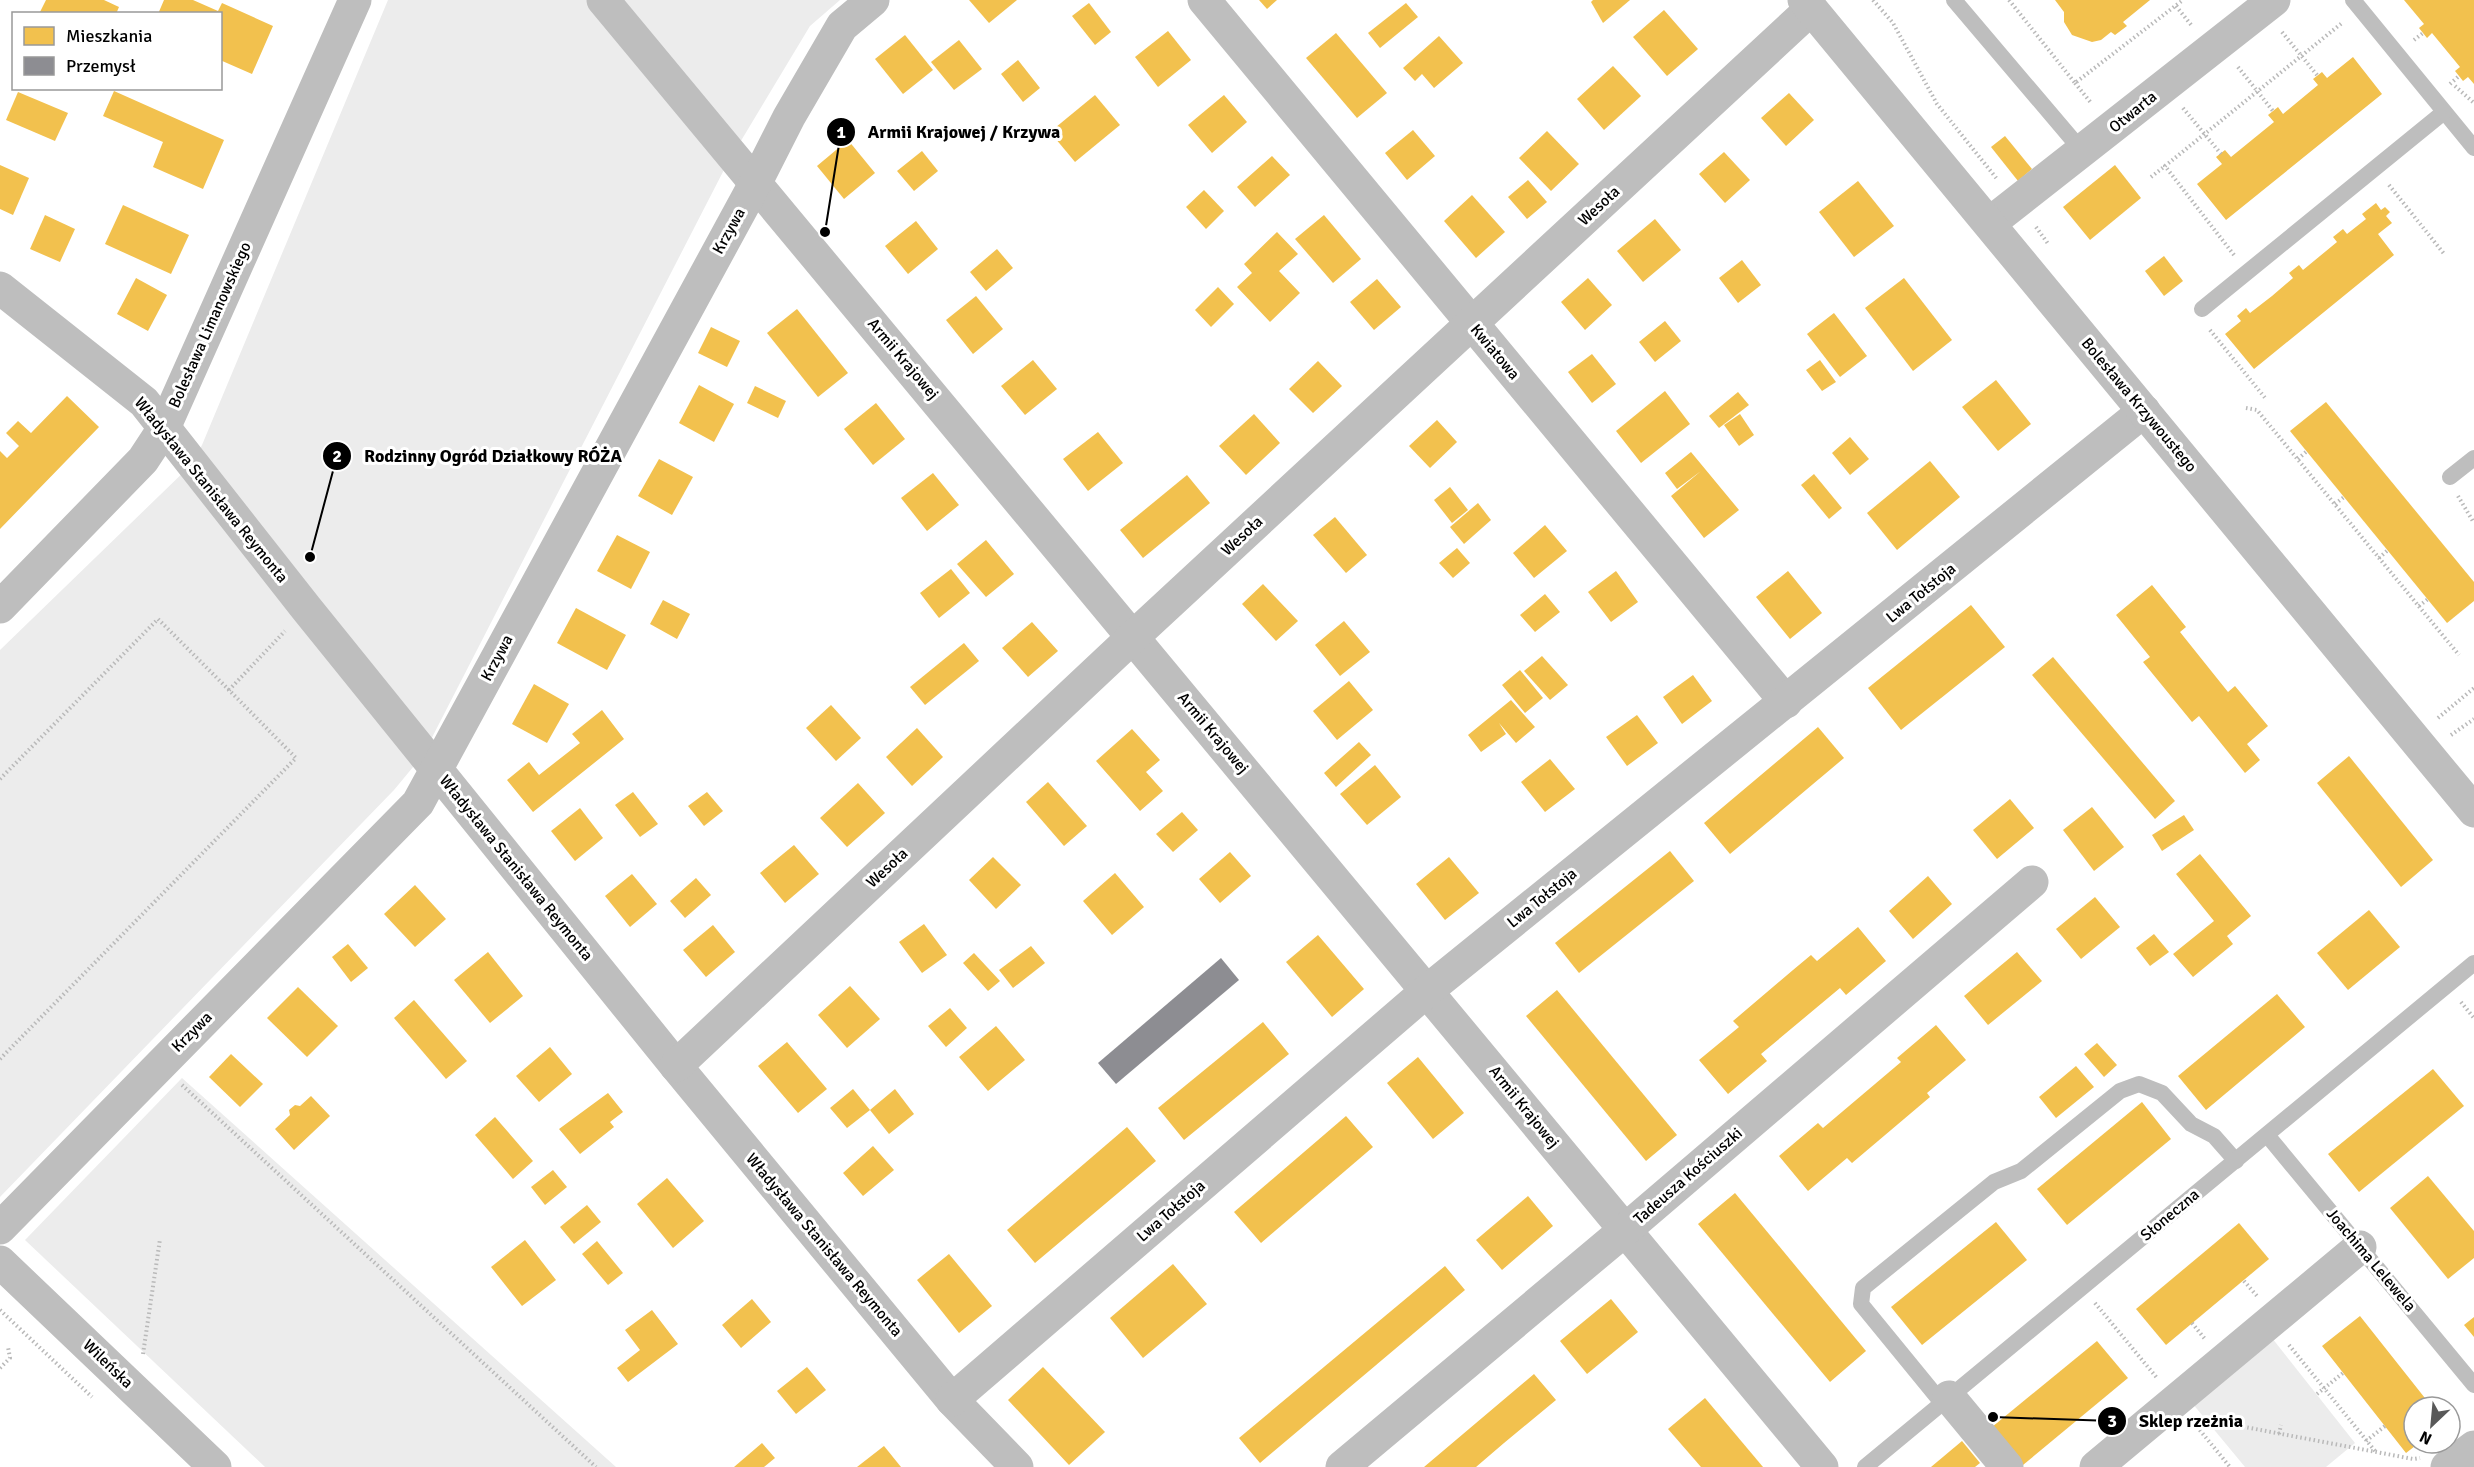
<svg xmlns="http://www.w3.org/2000/svg" width="2474" height="1467" font-family="Signika,sans-serif">
<rect width="100%" height="100%" fill="#fff"/>
<g fill="#ececec">
<path d="M388,0H840L810,26L727,164L423,755L394,790L0,1197V650L192,464L202,445Z"/>
<path d="M182,1078L616,1467H265L25,1240Z"/>
<path d="M2272,1338L2355,1443L2326,1467H2245L2192,1403Z"/>
</g>
<g fill="#f2c14e">
<path d="M46,0H104L119,7L116,14H44L40,12Z"/>
<path d="M164,0H193L218,11L222,3L273,26L252,74L220,60V14H158Z"/>
<path d="M969,0H1017L989,23Z"/>
<path d="M1259,0H1277L1267,9Z"/>
<path d="M1593,0H1630L1603,23L1591,2Z"/>
<path d="M2055,0H2150L2123,22L2127,26L2115,35L2111,32L2101,40L2092,42L2072,35L2064,22V12Z"/>
<path d="M2404,0H2474V84L2468,77L2463,81L2455,71L2460,67L2432,33L2427,38L2419,28L2424,24Z"/>
<path d="M1089,3L1111,32L1095,45L1072,16Z"/>
<path d="M1406,3L1418,17L1380,48L1368,33Z"/>
<path d="M1664,10L1698,49L1667,76L1633,37Z"/>
<path d="M1168,31L1191,60L1158,87L1135,57Z"/>
<path d="M1336,33L1387,93L1357,118L1306,58Z"/>
<path d="M905,35L933,70L903,94L875,59Z"/>
<path d="M1439,36L1463,63L1434,88L1422,74L1415,81L1403,68Z"/>
<path d="M959,40L982,69L954,90L931,62Z"/>
<path d="M2353,57L2382,94L2226,220L2197,184L2222,164L2216,157L2225,150L2231,157L2274,122L2268,115L2278,107L2283,114L2318,85L2313,79L2322,72L2327,78Z"/>
<path d="M1018,60L1040,88L1023,102L1001,74Z"/>
<path d="M1613,66L1641,96L1604,130L1577,99Z"/>
<path d="M114,91L224,140L203,189L153,167L163,142L103,116Z"/>
<path d="M18,92L68,113L55,141L6,120Z"/>
<path d="M1789,93L1814,120L1786,146L1761,118Z"/>
<path d="M1095,95L1120,125L1075,162L1050,132Z"/>
<path d="M1224,95L1247,122L1212,153L1188,125Z"/>
<path d="M1413,130L1435,156L1407,180L1385,153Z"/>
<path d="M1547,131L1579,164L1551,191L1519,158Z"/>
<path d="M2005,136L2032,169L2018,181L1991,147Z"/>
<path d="M848,140L875,173L844,199L817,166Z"/>
<path d="M922,151L938,171L914,191L897,171Z"/>
<path d="M1724,152L1750,180L1725,203L1699,174Z"/>
<path d="M1272,156L1290,175L1255,207L1237,187Z"/>
<path d="M0,165L29,178L13,215L0,209Z"/>
<path d="M2115,165L2141,198L2090,240L2063,207Z"/>
<path d="M1528,180L1547,202L1527,219L1508,197Z"/>
<path d="M1858,181L1894,226L1854,257L1819,212Z"/>
<path d="M1204,190L1224,211L1206,229L1186,207Z"/>
<path d="M1472,195L1505,232L1476,258L1444,221Z"/>
<path d="M2376,203L2381,210L2385,207L2390,212L2386,216L2392,223L2378,234L2394,255L2254,369L2225,334L2241,321L2237,316L2246,308L2250,313L2272,296L2293,278L2289,273L2299,265L2303,270L2337,242L2333,237L2343,229L2347,234L2366,219L2362,214Z"/>
<path d="M123,205L189,235L171,274L105,244Z"/>
<path d="M45,215L75,229L60,262L30,249Z"/>
<path d="M1324,215L1361,259L1333,283L1295,239Z"/>
<path d="M1655,219L1681,250L1643,282L1617,251Z"/>
<path d="M916,221L938,249L908,274L885,246Z"/>
<path d="M1277,232L1298,254L1279,271L1300,293L1270,322L1237,287L1252,273L1244,264Z"/>
<path d="M997,249L1013,268L986,291L970,272Z"/>
<path d="M2164,256L2183,281L2164,296L2145,271Z"/>
<path d="M1742,260L1761,285L1738,303L1719,278Z"/>
<path d="M136,278L167,295L148,331L117,314Z"/>
<path d="M1588,278L1612,305L1585,330L1561,302Z"/>
<path d="M1904,278L1952,340L1913,371L1865,308Z"/>
<path d="M1377,279L1401,307L1374,330L1350,302Z"/>
<path d="M1218,287L1234,304L1211,327L1195,310Z"/>
<path d="M976,296L1003,329L973,354L946,320Z"/>
<path d="M797,309L848,373L818,397L767,333Z"/>
<path d="M1834,313L1867,356L1840,377L1807,334Z"/>
<path d="M1665,321L1681,341L1655,362L1639,342Z"/>
<path d="M711,327L740,341L727,367L698,353Z"/>
<path d="M1592,354L1616,384L1592,403L1568,372Z"/>
<path d="M1033,360L1057,389L1025,415L1001,386Z"/>
<path d="M1820,360L1836,382L1822,391L1806,370Z"/>
<path d="M1318,361L1342,386L1313,413L1289,389Z"/>
<path d="M1996,380L2031,424L1998,451L1962,407Z"/>
<path d="M699,385L734,404L714,442L679,423Z"/>
<path d="M755,386L786,401L778,418L747,403Z"/>
<path d="M1665,391L1690,424L1641,463L1616,431Z"/>
<path d="M1738,392L1749,405L1719,428L1709,416Z"/>
<path d="M67,396L99,427L0,529V451L7,458L19,446L6,433L18,421L31,433Z"/>
<path d="M2326,402L2474,582V601L2447,623L2290,431Z"/>
<path d="M876,403L905,439L873,465L844,429Z"/>
<path d="M1254,414L1280,443L1246,475L1219,446Z"/>
<path d="M1740,414L1754,435L1739,446L1724,425Z"/>
<path d="M1437,420L1457,442L1430,468L1409,446Z"/>
<path d="M1098,432L1123,463L1088,491L1063,459Z"/>
<path d="M1850,437L1869,459L1850,475L1832,453Z"/>
<path d="M1691,452L1739,510L1704,538L1671,496L1701,471L1677,489L1665,473Z"/>
<path d="M659,459L693,477L672,515L638,496Z"/>
<path d="M1930,461L1960,497L1897,550L1867,513Z"/>
<path d="M933,473L959,505L927,531L901,498Z"/>
<path d="M1814,474L1842,508L1829,519L1801,485Z"/>
<path d="M1187,475L1210,503L1143,558L1120,530Z"/>
<path d="M1450,487L1468,510L1452,523L1434,500Z"/>
<path d="M1478,503L1491,520L1464,544L1450,527Z"/>
<path d="M1335,517L1367,555L1346,573L1313,535Z"/>
<path d="M1545,525L1567,551L1534,578L1513,553Z"/>
<path d="M617,535L650,552L631,589L597,571Z"/>
<path d="M986,540L1014,574L986,597L957,564Z"/>
<path d="M1457,548L1470,563L1453,578L1439,563Z"/>
<path d="M951,569L970,593L939,618L920,593Z"/>
<path d="M1616,571L1638,602L1611,622L1588,592Z"/>
<path d="M1788,571L1822,613L1790,639L1756,597Z"/>
<path d="M1263,584L1298,621L1276,641L1242,604Z"/>
<path d="M2152,585L2186,627L2180,632L2228,692L2235,686L2268,726L2247,744L2260,760L2245,773L2199,716L2192,722L2143,662L2150,657L2116,615Z"/>
<path d="M1545,594L1560,612L1535,632L1520,615Z"/>
<path d="M663,600L690,614L677,639L650,624Z"/>
<path d="M1971,605L2005,647L1901,730L1868,688Z"/>
<path d="M576,608L626,635L607,670L557,643Z"/>
<path d="M1344,621L1370,652L1340,676L1315,645Z"/>
<path d="M1032,622L1058,651L1028,677L1002,648Z"/>
<path d="M964,643L979,661L925,705L910,687Z"/>
<path d="M1542,656L1568,685L1550,700L1524,671Z"/>
<path d="M2053,657L2175,801L2155,819L2032,675Z"/>
<path d="M1520,670L1543,698L1525,713L1502,685Z"/>
<path d="M1693,675L1712,701L1682,724L1663,697Z"/>
<path d="M1349,681L1373,710L1337,740L1313,711Z"/>
<path d="M534,684L569,704L547,743L512,724Z"/>
<path d="M1511,700L1535,727L1516,743L1499,723L1506,734L1481,752L1468,735Z"/>
<path d="M831,705L861,738L836,761L806,728Z"/>
<path d="M602,710L624,739L533,812L507,780L529,762L539,775L580,743L572,734Z"/>
<path d="M1637,715L1658,743L1627,766L1606,737Z"/>
<path d="M1818,727L1844,758L1730,854L1704,823Z"/>
<path d="M917,728L943,757L912,786L886,757Z"/>
<path d="M1132,729L1160,760L1146,772L1163,791L1140,811L1096,761Z"/>
<path d="M1359,742L1371,755L1336,787L1324,773Z"/>
<path d="M2349,756L2433,860L2401,887L2317,783Z"/>
<path d="M1550,759L1575,789L1545,812L1521,782Z"/>
<path d="M1375,765L1401,797L1367,825L1340,794Z"/>
<path d="M1048,782L1087,826L1064,846L1026,802Z"/>
<path d="M858,783L885,813L847,847L820,818Z"/>
<path d="M633,792L658,824L640,837L615,805Z"/>
<path d="M707,792L723,811L704,826L688,806Z"/>
<path d="M2010,799L2034,828L1997,859L1973,830Z"/>
<path d="M2092,807L2124,847L2094,871L2063,830Z"/>
<path d="M580,808L603,838L575,861L551,831Z"/>
<path d="M1182,812L1198,830L1173,852L1156,834Z"/>
<path d="M2184,815L2194,830L2162,851L2152,835Z"/>
<path d="M794,845L819,874L785,903L760,873Z"/>
<path d="M1670,851L1694,881L1579,973L1555,943Z"/>
<path d="M1230,852L1251,876L1220,903L1199,879Z"/>
<path d="M2200,854L2251,916L2227,936L2233,944L2193,977L2173,954L2214,921L2176,874Z"/>
<path d="M993,857L1021,885L996,909L969,880Z"/>
<path d="M1449,857L1479,893L1445,920L1416,884Z"/>
<path d="M1115,873L1144,907L1112,935L1083,901Z"/>
<path d="M632,874L657,904L630,927L605,896Z"/>
<path d="M1928,876L1952,904L1913,939L1889,911Z"/>
<path d="M696,878L711,895L685,918L670,901Z"/>
<path d="M415,885L446,919L415,947L384,914Z"/>
<path d="M2095,897L2120,927L2081,959L2056,929Z"/>
<path d="M2369,910L2400,947L2348,990L2317,953Z"/>
<path d="M924,924L947,955L922,973L899,942Z"/>
<path d="M713,925L735,952L706,977L683,950Z"/>
<path d="M1858,927L1886,961L1846,995L1840,988L1761,1054L1767,1061L1728,1094L1699,1060L1739,1027L1733,1021L1793,970L1811,955L1817,961Z"/>
<path d="M2154,934L2169,952L2150,966L2136,948Z"/>
<path d="M1318,935L1364,989L1332,1017L1286,962Z"/>
<path d="M348,944L368,968L351,982L332,957Z"/>
<path d="M1031,946L1045,963L1013,988L999,970Z"/>
<path d="M488,952L523,996L490,1023L454,980Z"/>
<path d="M2017,952L2042,981L1988,1025L1964,996Z"/>
<path d="M974,953L1000,981L988,991L963,963Z"/>
<path d="M850,986L880,1019L847,1048L818,1015Z"/>
<path d="M298,987L338,1026L307,1057L267,1018Z"/>
<path d="M1557,990L1677,1135L1646,1161L1526,1016Z"/>
<path d="M2277,994L2305,1027L2206,1110L2178,1076Z"/>
<path d="M414,1000L467,1061L446,1079L394,1018Z"/>
<path d="M950,1008L967,1028L946,1047L928,1026Z"/>
<path d="M1263,1022L1289,1054L1184,1140L1158,1108Z"/>
<path d="M1936,1025L1966,1060L1927,1093L1930,1097L1852,1163L1847,1158L1808,1191L1779,1156L1818,1123L1823,1128L1901,1062L1897,1058Z"/>
<path d="M996,1026L1025,1060L988,1091L959,1057Z"/>
<path d="M787,1042L827,1089L798,1113L758,1066Z"/>
<path d="M2097,1043L2117,1065L2104,1077L2084,1054Z"/>
<path d="M550,1047L572,1074L539,1102L516,1076Z"/>
<path d="M231,1054L263,1084L240,1107L209,1077Z"/>
<path d="M1418,1057L1464,1113L1433,1139L1387,1083Z"/>
<path d="M2076,1066L2094,1087L2056,1118L2039,1097Z"/>
<path d="M2433,1069L2464,1106L2359,1192L2328,1154Z"/>
<path d="M853,1089L870,1110L847,1128L830,1108Z"/>
<path d="M895,1089L914,1114L889,1134L870,1110Z"/>
<path d="M608,1093L623,1112L610,1122L614,1127L580,1154L559,1129Z"/>
<path d="M311,1096L330,1116L294,1150L275,1129L290,1115L289,1110L295,1105L300,1106Z"/>
<path d="M2142,1102L2171,1139L2067,1225L2037,1189Z"/>
<path d="M1346,1116L1373,1147L1261,1243L1234,1212Z"/>
<path d="M495,1117L533,1161L513,1179L475,1135Z"/>
<path d="M1127,1127L1156,1161L1035,1263L1007,1230Z"/>
<path d="M873,1146L894,1170L863,1196L843,1173Z"/>
<path d="M553,1170L567,1187L545,1205L531,1187Z"/>
<path d="M2428,1176L2474,1231V1258L2448,1279L2390,1208Z"/>
<path d="M667,1178L704,1221L673,1248L637,1204Z"/>
<path d="M1735,1193L1866,1351L1830,1382L1698,1224Z"/>
<path d="M1528,1196L1553,1226L1502,1270L1476,1240Z"/>
<path d="M587,1205L601,1222L574,1244L560,1227Z"/>
<path d="M1996,1222L2027,1260L1922,1345L1891,1307Z"/>
<path d="M2239,1223L2269,1259L2166,1345L2136,1309Z"/>
<path d="M525,1240L556,1280L522,1306L491,1267Z"/>
<path d="M597,1241L623,1273L608,1285L582,1254Z"/>
<path d="M949,1254L992,1306L959,1333L917,1280Z"/>
<path d="M1173,1264L1207,1304L1143,1358L1110,1318Z"/>
<path d="M1445,1266L1465,1290L1260,1463L1239,1438Z"/>
<path d="M752,1299L771,1322L741,1348L722,1325Z"/>
<path d="M1611,1299L1638,1332L1587,1374L1560,1341Z"/>
<path d="M652,1310L678,1344L628,1382L617,1368L640,1350L625,1330Z"/>
<path d="M2360,1316L2432,1407H2414V1443H2419L2406,1453L2322,1346Z"/>
<path d="M2474,1317V1337L2464,1325Z"/>
<path d="M2097,1341L2128,1378L2023,1465L1992,1427Z"/>
<path d="M807,1367L826,1390L796,1414L777,1391Z"/>
<path d="M1043,1367L1105,1432L1069,1465L1008,1400Z"/>
<path d="M1534,1374L1556,1400L1504,1443L1476,1467H1424Z"/>
<path d="M1705,1398L1763,1467H1701L1668,1429Z"/>
<path d="M1962,1441L1980,1463L1975,1467H1931Z"/>
<path d="M762,1443L775,1458L764,1467H734Z"/>
<path d="M884,1446L901,1467H857Z"/>
</g>
<path fill="#8d8d92" d="M1221,958L1239,980L1116,1084L1098,1063Z"/>
<g fill="none" stroke-linecap="round" stroke-linejoin="round">
<g stroke="#b9b9b9" stroke-width="4" stroke-dasharray="1.5 3" stroke-linecap="butt">
<path d="M1873,0L1893,23L1937,104L1997,179"/>
<path d="M2009,0L2075,83L2183,0"/>
<path d="M2176,6L2192,26"/>
<path d="M2282,32L2317,75"/>
<path d="M2414,40L2423,33"/>
<path d="M2238,67L2273,111"/>
<path d="M2075,83L2092,104"/>
<path d="M2450,84L2459,76"/>
<path d="M2455,86L2474,103"/>
<path d="M2183,108L2221,154"/>
<path d="M2151,177L2165,166"/>
<path d="M2389,185L2445,255"/>
<path d="M2036,227L2049,245"/>
<path d="M2234,255L2165,166L2342,23"/>
<path d="M2210,330L2266,399"/>
<path d="M2246,408L2257,410L2459,655"/>
<path d="M2298,459L2307,451"/>
<path d="M2458,496L2474,523"/>
<path d="M2335,504L2344,497"/>
<path d="M2379,558L2388,550"/>
<path d="M2419,606L2428,599"/>
<path d="M2438,718L2474,688"/>
<path d="M2451,735L2474,719"/>
<path d="M0,779L158,619L229,690"/>
<path d="M2461,1002L2474,1018"/>
<path d="M0,1059L296,758L229,690L285,631"/>
<path d="M182,1085L596,1467"/>
<path d="M2244,1281L2257,1296"/>
<path d="M2095,1303L2157,1378"/>
<path d="M0,1310L92,1397"/>
<path d="M2192,1323L2205,1339"/>
<path d="M2289,1345L2375,1451"/>
<path d="M143,1354L160,1239"/>
<path d="M0,1368L10,1358L8,1347"/>
<path d="M2317,1394L2343,1373"/>
<path d="M2203,1419L2413,1459L2420,1458"/>
<path d="M2194,1423L2230,1467"/>
<path d="M2279,1434L2281,1425"/>
<path d="M2366,1441L2385,1426"/>
</g>
<g stroke="#bebebe" stroke-width="16">
<path d="M1954,0L2083,152"/>
<path d="M2353,0L2474,148"/>
<path d="M2202,309L2444,112"/>
<path d="M2450,477L2474,458"/>
<path d="M2267,1135L2474,1385"/>
<path d="M1942,1403L1861,1304L1863,1288L1994,1182L2021,1171L2120,1091L2139,1084L2162,1093L2191,1124L2214,1136L2236,1161"/>
<path d="M1865,1467L2474,963"/>
</g>
<g stroke="#bebebe" stroke-width="33">
<path d="M603,0L1822,1467"/>
<path d="M1204,0L1786,702"/>
<path d="M1990,223L2274,0"/>
<path d="M0,288L144,402L306,608L676,1066L952,1400L1017,1467"/>
<path d="M0,607L143,460L164,428L355,0"/>
<path d="M676,1066L1133,637L1811,9"/>
<path d="M0,1228L418,803L756,182L789,117L842,26L873,0"/>
<path d="M1949,1397L2007,1467"/>
<path d="M952,1400L1428,990L2144,411"/>
<path d="M1342,1467L1625,1230L2032,882"/>
<path d="M2096,1467L2360,1247"/>
<path d="M2447,1467L2474,1447"/>
</g>
<g stroke="#bebebe" stroke-width="33">
<path d="M1804,0L2474,811"/>
<path d="M0,1262L215,1467"/>
</g>
</g>
<g text-anchor="middle" dominant-baseline="central" stroke-width="6" stroke-linejoin="round" paint-order="stroke">
<g font-size="16" fill="#000" stroke="#fff">
<text transform="translate(2133 112) rotate(-39)">Otwarta</text>
<text transform="translate(1599 206) rotate(-43)">Wesoła</text>
<text transform="translate(729 231) rotate(-61)">Krzywa</text>
<text transform="translate(210 325) rotate(-66)">Bolesława Limanowskiego</text>
<text transform="translate(1495 352) rotate(50)">Kwiatowa</text>
<text transform="translate(903 359) rotate(50)">Armii Krajowej</text>
<text transform="translate(2139 405) rotate(50)">Bolesława Krzywoustego</text>
<text transform="translate(211 490) rotate(51)">Władysława Stanisława Reymonta</text>
<text transform="translate(1242 536) rotate(-43)">Wesoła</text>
<text transform="translate(1921 593) rotate(-39)">Lwa Tołstoja</text>
<text transform="translate(497 658) rotate(-62)">Krzywa</text>
<text transform="translate(1213 733) rotate(50)">Armii Krajowej</text>
<text transform="translate(516 868) rotate(51)">Władysława Stanisława Reymonta</text>
<text transform="translate(887 868) rotate(-43)">Wesoła</text>
<text transform="translate(1542 898) rotate(-39)">Lwa Tołstoja</text>
<text transform="translate(192 1032) rotate(-45)">Krzywa</text>
<text transform="translate(1524 1107) rotate(51)">Armii Krajowej</text>
<text transform="translate(1688 1176) rotate(-41)">Tadeusza Kościuszki</text>
<text transform="translate(1171 1211) rotate(-41)">Lwa Tołstoja</text>
<text transform="translate(2170 1215) rotate(-40)">Słoneczna</text>
<text transform="translate(824 1245) rotate(50)">Władysława Stanisława Reymonta</text>
<text transform="translate(2371 1260) rotate(50)">Joachima Lelewela</text>
<text transform="translate(108 1364) rotate(44)">Wileńska</text>
</g>
</g>
<path fill="none" stroke="#000" stroke-width="2" d="M825 232L841 132M310 557L337 456M1993 1417L2112 1421"/>
<g fill="#000" stroke="#fff" stroke-width="2">
<circle cx="825" cy="232" r="6"/>
<circle cx="310" cy="557" r="6"/>
<circle cx="1993" cy="1417" r="6"/>
<circle cx="841" cy="132" r="15"/>
<circle cx="337" cy="456" r="15"/>
<circle cx="2112" cy="1421" r="15"/>
</g>
<g font-size="18" text-anchor="middle" font-weight="bold" fill="#fff">
<text x="841" y="138">1</text>
<text x="337" y="462">2</text>
<text x="2112" y="1427">3</text>
</g>
<g font-size="18" text-anchor="middle" font-weight="bold" fill="#000" stroke="#fff" stroke-width="6" stroke-linejoin="round" paint-order="stroke">
<text x="964" y="138">Armii Krajowej / Krzywa</text>
<text x="493" y="462">Rodzinny Ogród Działkowy RÓŻA</text>
<text x="2191" y="1427">Sklep rzeżnia</text>
</g>
<rect x="12" y="12" width="210" height="78" fill="#ffffff" stroke="#999999" stroke-width="1.5"/>
<rect x="24" y="27" width="30" height="18" fill="#f2c14e" stroke="#999999" stroke-width="1.5"/>
<text x="66" y="42" font-size="18" fill="#000000">Mieszkania</text>
<rect x="24" y="57" width="30" height="18" fill="#8d8d92" stroke="#999999" stroke-width="1.5"/>
<text x="66" y="72" font-size="18" fill="#000000">Przemysł</text>
<g transform="translate(2432 1425) rotate(206)"><circle r="28" fill="#ffffff" stroke="#999999" stroke-width="1.5"/>
<path d="M0-4.5L10 22L0 15L-10 22Z" fill="#595959"/>
<text y="-9" font-size="16" font-weight="bold" text-anchor="middle" fill="#000000">N</text>
</g>
</svg>
